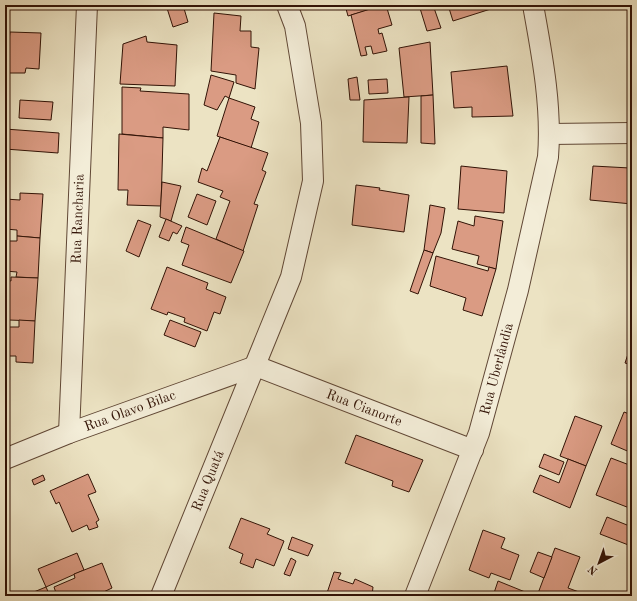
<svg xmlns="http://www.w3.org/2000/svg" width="637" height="601" font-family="'Old Standard TT',serif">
<rect width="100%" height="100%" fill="#ece3c3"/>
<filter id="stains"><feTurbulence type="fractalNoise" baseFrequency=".005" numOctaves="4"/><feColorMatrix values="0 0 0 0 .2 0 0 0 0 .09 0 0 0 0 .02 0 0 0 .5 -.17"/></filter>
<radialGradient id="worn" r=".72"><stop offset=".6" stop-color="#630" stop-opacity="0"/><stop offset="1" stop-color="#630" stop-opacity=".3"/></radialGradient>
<g fill="#da9b83" stroke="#321306">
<path d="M166,5H183L188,22L173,27Z"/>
<path d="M345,5H378V7L348,16Z"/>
<path d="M383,5H386L392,25L378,29L379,34L382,33L387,51L373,54L371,46L365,47L367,55L361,56L351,15Z"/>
<path d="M419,5H433L441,28L427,31Z"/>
<path d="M448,5H496L497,7L453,21Z"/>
<path d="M214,13L241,16L240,31H251V47L259,48L255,89L236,83V75L211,71Z"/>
<path d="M10,32L41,33L39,69L26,68L25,73H5V39L9,40Z"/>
<path d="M146,36L147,42L177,45L175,86L120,84L123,44Z"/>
<path d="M430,42L433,95L404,97L399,48Z"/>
<path d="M507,66L513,116L472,117V107L454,108L451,72Z"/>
<path d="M211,75L234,82L229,98L225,96L217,110L204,105Z"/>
<path d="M357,77L360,100H350L348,79Z"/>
<path d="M387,79L388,93L369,94L368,80Z"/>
<path d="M122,87L141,88L140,91L189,94V130L163,127V138L122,134Z"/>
<path d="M433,95L435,144L421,143V96Z"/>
<path d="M409,97L407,143L363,142L364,100Z"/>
<path d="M229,98L255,107L251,119L259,122L251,148L217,136Z"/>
<path d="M20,100L53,102L51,120L19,118Z"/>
<path d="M5,129L59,133L58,153L5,149Z"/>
<path d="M119,134L163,138L161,206L127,205L128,190H118Z"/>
<path d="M220,137L268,153L262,170L266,172L254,204L258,205L243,251L216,239L230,201L220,197L223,191L198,182L202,168L207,171Z"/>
<path d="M631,165L632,204L590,200L593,166L630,168Z"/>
<path d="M461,166L507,171L504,213L458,209Z"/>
<path d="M162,182L181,186L171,221L160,217Z"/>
<path d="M356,185L380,188L379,190L409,195L404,232L352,225Z"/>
<path d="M20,193L43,194L40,238L17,236V230L5,229V199L20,200Z"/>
<path d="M197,194L216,201L207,225L188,217Z"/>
<path d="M430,205L445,208L441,233L433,253L424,250Z"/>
<path d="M475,216L503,221L496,269L477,264L479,256L452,249L458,221L474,226Z"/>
<path d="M166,219L182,226L177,234L173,232L169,241L159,237Z"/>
<path d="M138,220L151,225L139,257L126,251Z"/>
<path d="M186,227L244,251L231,283L182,265L189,245L181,242Z"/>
<path d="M17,236L40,238L38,278L16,277L17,272L5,271V241H17Z"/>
<path d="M424,250L433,253L418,294L410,291Z"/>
<path d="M436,256L488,271L489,267L496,269L482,316L463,310L466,298L430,286Z"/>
<path d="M167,267L208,283L206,289L226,297L220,314L214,312L207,331L184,322L185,318L168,312L167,315L151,309Z"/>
<path d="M11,277L38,278L35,321L9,320V315H5V280L11,281Z"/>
<path d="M19,320L35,321L33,363L16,362V356H5V327H19Z"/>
<path d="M170,320L201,332L195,347L164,335Z"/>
<path d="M632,342V365L625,363Z"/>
<path d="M624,412L632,415V453L611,444Z"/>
<path d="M575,416L602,426L586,466L560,456Z"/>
<path d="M356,435L423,460L409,492L392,486L393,481L345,463Z"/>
<path d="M544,454L564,462L559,475L539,467Z"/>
<path d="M611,458L632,466V509L596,495Z"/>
<path d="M568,459L586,466L570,508L533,492L540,475L559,483Z"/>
<path d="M88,474L96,492L88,495L99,520L96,522L98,527L89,530L87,525L72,532L59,502L56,504L50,491Z"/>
<path d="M43,475L45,480L34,485L32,480Z"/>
<path d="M607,517L632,527L631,546L600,534Z"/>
<path d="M241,518L270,529L267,534L284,541L274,566L256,559L253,568L240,563L243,554L229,548Z"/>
<path d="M483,530L505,538L501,548L519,555L510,580L491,573L489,578L469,570Z"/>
<path d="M292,537L313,545L308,556L288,549Z"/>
<path d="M555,548L580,557L568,588L590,596H537Z"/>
<path d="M538,552L552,557L544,578L530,572Z"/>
<path d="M77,553L84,570L46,587L38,569Z"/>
<path d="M291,558L296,561L290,576L284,574Z"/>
<path d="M102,563L112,588L95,596H57L54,587L75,578L74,574Z"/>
<path d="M334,572L341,573L338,579L353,584L355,579L373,587L372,596H335L327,593Z"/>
<path d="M498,581L535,596H493Z"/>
<path d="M46,587L50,596H24Z"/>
</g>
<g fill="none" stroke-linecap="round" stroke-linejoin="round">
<defs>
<g id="street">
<path d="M550,134L632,133"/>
<path d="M256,366L473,450"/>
<path d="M69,433L87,5"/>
<path d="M5,459L69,433L256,366"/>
<path d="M161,596L291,277L313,181L311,123L295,26L287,5"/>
<path d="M415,596L479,433L518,290L548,157C552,106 542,55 533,5"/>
</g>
</defs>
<use href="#street" stroke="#604735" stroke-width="22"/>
<use href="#street" stroke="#f3edd8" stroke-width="20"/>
</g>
<g text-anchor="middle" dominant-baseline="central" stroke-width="4" stroke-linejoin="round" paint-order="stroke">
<g font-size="14" fill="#321306" stroke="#f3edd8">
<text transform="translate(78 219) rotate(-88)">Rua Rancharia</text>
<text transform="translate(497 369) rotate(-75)">Rua Uberlândia</text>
<text transform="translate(364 408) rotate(21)">Rua Cianorte</text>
<text transform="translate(130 411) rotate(-20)">Rua Olavo Bilac</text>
<text transform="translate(208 481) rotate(-68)">Rua Quatá</text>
</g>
</g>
<rect width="637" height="601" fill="none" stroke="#ece3c3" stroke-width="20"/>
<rect x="6" y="6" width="625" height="589" fill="none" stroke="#321306" stroke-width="2"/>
<rect x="10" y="10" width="617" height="581" fill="none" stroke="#321306"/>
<g transform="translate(599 563) rotate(221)" stroke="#f3edd8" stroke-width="3" paint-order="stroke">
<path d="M0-3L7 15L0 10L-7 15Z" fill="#321306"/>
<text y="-6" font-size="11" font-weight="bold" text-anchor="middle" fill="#321306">N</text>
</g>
<rect width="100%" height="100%" filter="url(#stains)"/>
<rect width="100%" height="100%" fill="url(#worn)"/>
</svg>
